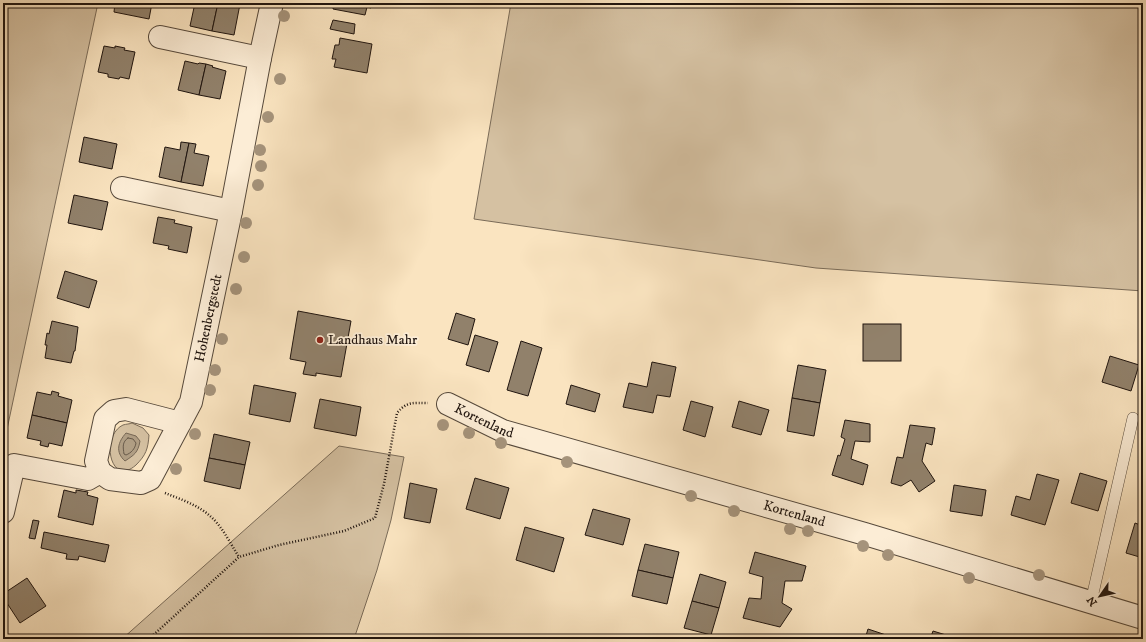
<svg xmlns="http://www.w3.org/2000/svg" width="1146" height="642" font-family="'IM FELL DW Pica',serif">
<rect width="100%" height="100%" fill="#fae4c0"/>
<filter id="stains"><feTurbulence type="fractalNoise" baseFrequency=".005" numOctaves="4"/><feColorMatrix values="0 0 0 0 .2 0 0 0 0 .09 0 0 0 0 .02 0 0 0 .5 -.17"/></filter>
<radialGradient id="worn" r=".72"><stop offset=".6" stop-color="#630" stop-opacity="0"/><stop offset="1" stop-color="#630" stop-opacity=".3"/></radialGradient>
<g fill="#d5c1a2" stroke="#7a6b58">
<path d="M3,3H98L3,448Z"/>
<path d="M511,3H1143V291L816,268L474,219Z"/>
<path d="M132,423L143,428L149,435C148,449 146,455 136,465C110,488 100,436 123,425C126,424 130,424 132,423Z"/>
<path d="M339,446L404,457L391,520L377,570L354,639H122Z"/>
</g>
<path fill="#b09e84" stroke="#766755" d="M126,433L136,436L140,441C138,453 134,455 125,461C115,452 118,442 126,433Z"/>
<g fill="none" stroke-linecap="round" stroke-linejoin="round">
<path stroke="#685a4a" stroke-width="1" d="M128,438L133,439L136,443C135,449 131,453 126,455L124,454C123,447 122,442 128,438Z"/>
</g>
<g fill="#91816b" stroke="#20150f">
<path d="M115,3H152L149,19L114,12Z"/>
<path d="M195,3H218L212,31L190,26Z"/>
<path d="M218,3L240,4L234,35L212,31Z"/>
<path d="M334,3H372L371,8L367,7L365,15L333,9Z"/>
<path d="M333,20L355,24L354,34L330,29Z"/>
<path d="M340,38L372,44L367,73L334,67L336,59H332L335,45H339Z"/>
<path d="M104,46L115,48V46L125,48L124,50L135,52L129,79L120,77L119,79L108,77V74L98,72Z"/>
<path d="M185,61L198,64L199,63L206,64L199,95L178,90Z"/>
<path d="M206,64L213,66L212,67L226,71L220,99L199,95Z"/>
<path d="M84,137L117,144L112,169L79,162Z"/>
<path d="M181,142L189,143L181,182L159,177L165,147L180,150Z"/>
<path d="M189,143L196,144L194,153L209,156L203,186L181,182Z"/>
<path d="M74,195L108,202L102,230L68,223Z"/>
<path d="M158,217L175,220L174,223L192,227L187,253L168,249L169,246L153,243Z"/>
<path d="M65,271L97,281L89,308L57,298Z"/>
<path d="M298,311L351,321L341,377L316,373V376L303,374L306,362L290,359Z"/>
<path d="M456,313L475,319L468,345L448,339Z"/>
<path d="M52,321L78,327L75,351H74L71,363L45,358L47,345H45L47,333L49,334Z"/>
<rect x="863" y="324" width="38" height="37"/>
<path d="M475,335L498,342L489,372L466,365Z"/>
<path d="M521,341L542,348L528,396L507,390Z"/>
<path d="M1110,356L1139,365L1131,391L1102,382Z"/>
<path d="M652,362L676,367L670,397L657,395L653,413L623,407L629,383L647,387Z"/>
<path d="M798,365L826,370L820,403L792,398Z"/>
<path d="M254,385L296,393L290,422L249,414Z"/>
<path d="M571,385L600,394L595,412L566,404Z"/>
<path d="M52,391L59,393L58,396L72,400L67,423L32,415L37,392L51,395Z"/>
<path d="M792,398L820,403L814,436L787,431Z"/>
<path d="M320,399L361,407L356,436L314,428Z"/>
<path d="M691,401L713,407L705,437L683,430Z"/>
<path d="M739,401L769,410L761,435L732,427Z"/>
<path d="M32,415L67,423L62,446L49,443L48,447L40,445L41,441L27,438Z"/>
<path d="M845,420L870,424V442L855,441L851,459L868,465L863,485L832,475L838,455L840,456L845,439L841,437Z"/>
<path d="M910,425L935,428L932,445L926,443L922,461L935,481L919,492L911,480L901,486L891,483L897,457L903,458Z"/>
<path d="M214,434L250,442L245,465L209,458Z"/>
<path d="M209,458L245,465L240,489L204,481Z"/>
<path d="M1080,473L1107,481L1098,511L1071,503Z"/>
<path d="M1037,474L1059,480L1045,525L1011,515L1016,496L1030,500Z"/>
<path d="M475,478L509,488L500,519L466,509Z"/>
<path d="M410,483L437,489L430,523L404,518Z"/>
<path d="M954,485L986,490L982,516L950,511Z"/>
<path d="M64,490L76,493V490L88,492L87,495L98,498L93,525L58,517Z"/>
<path d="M593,509L630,519L623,545L585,535Z"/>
<path d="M33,520L39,521L35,539L29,538Z"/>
<path d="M1135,523L1143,526V558L1126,553Z"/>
<path d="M525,527L564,538L554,572L516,560Z"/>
<path d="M44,532L109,545L105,562L79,556L78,560L66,559L67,554L41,548Z"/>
<path d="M645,544L679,552L673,578L638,570Z"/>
<path d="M755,552L806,566L802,581H785L782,603L792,609L780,627L743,618L749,598L761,599L763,577L749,573Z"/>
<path d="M638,570L673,578L667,604L632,596Z"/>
<path d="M700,574L726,582L719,608L692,601Z"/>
<path d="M27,578L46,606L20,623L3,597V594Z"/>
<path d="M692,601L719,608L711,635L684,628Z"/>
<path d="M868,629L898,639H865Z"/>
<path d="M933,631L959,639H930Z"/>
</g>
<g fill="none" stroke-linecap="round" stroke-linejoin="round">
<defs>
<path id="service" d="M1091,602L1133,418"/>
<g id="minor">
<path d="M160,37L260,58"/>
<path d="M122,188L231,211"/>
<path id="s1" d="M448,404L503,431L865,534L1143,618"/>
<path id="s2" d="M180,423L126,409L114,411L105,419L96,461L100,472L110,479L141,483L150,479L191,402L231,211L260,58L272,3"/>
<path d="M3,512L14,465L88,479L100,472"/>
</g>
</defs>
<use href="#service" stroke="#56493b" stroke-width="12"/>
<use href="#minor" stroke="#56493b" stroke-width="24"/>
<g stroke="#20150f" stroke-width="2.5" stroke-dasharray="1 2" stroke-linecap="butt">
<path d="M165,493C180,499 198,505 210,516C222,526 230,543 239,557"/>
<path d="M149,639L239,557L279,545L344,531L375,518L384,484L397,413C407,401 414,403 428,403"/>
</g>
<use href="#service" stroke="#fcedd6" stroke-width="11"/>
<use href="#minor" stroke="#fcedd6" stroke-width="22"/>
</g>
<g fill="#a5937b">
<circle cx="284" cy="16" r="6"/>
<circle cx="280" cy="79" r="6"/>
<circle cx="268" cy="117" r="6"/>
<circle cx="260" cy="150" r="6"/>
<circle cx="261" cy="166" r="6"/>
<circle cx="258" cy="185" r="6"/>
<circle cx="246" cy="223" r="6"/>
<circle cx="244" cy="257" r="6"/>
<circle cx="236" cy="289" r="6"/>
<circle cx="222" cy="339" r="6"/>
<circle cx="215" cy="370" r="6"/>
<circle cx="210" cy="390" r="6"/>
<circle cx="443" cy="425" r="6"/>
<circle cx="469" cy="433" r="6"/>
<circle cx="195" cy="434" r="6"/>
<circle cx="501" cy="443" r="6"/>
<circle cx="567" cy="462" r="6"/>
<circle cx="176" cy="469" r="6"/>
<circle cx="691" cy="496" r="6"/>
<circle cx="734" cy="511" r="6"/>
<circle cx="790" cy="529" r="6"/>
<circle cx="808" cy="531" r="6"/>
<circle cx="863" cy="546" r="6"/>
<circle cx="888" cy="555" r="6"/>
<circle cx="1039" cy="575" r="6"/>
<circle cx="969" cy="578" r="6"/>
</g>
<circle fill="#8f2418" stroke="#fcedd6" stroke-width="1.5" cx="320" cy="340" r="4"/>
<g text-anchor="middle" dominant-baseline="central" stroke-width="3.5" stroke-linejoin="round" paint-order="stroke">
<g font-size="14" fill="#20150f" stroke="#fcedd6">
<text stroke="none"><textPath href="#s2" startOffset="361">Hohenbergstedt</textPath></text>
<text stroke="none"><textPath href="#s1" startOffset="40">Kortenland</textPath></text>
<text stroke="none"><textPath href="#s1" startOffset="364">Kortenland</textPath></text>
</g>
<g font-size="14" fill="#20150f" stroke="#fcedd6" text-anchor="start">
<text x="328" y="340">Landhaus Mahr</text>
</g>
</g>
<rect width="1146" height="642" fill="none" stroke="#fae4c0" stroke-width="16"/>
<rect x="4" y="4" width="1138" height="634" fill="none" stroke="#20150f" stroke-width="2"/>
<rect x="8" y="8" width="1130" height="626" fill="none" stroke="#20150f"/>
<g transform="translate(1100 596) rotate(236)" stroke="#fcedd6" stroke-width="3" paint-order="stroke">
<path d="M0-3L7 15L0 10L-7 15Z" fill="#20150f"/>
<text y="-6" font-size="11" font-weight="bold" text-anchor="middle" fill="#20150f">N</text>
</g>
<rect width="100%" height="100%" filter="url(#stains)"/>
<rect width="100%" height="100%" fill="url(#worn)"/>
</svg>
